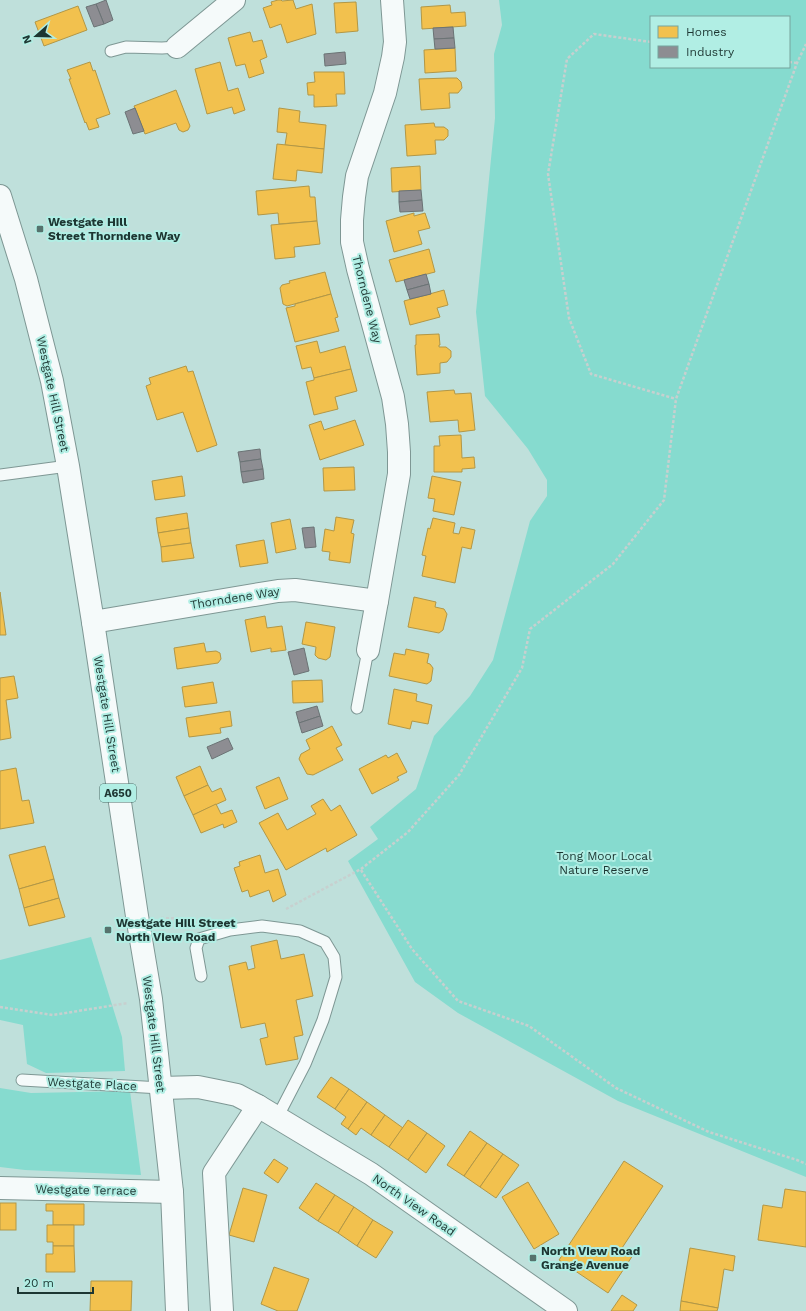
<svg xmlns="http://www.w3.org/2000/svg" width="806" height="1311" font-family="'Work Sans',sans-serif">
<rect width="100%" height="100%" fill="#bfe0db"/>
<g fill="#86dbcf" fill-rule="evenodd">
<path d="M499,0H806V1177L618,1101L458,1013L415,982L348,861L378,839L370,827L416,789L434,736L470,696L493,660L530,521L547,496V480L528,449L485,396L476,312L495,118L494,54L502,25ZM651,17H789V67H651Z"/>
<path d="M91,937L122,1037L125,1071L46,1073L27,1064L23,1025L0,1020V960Z"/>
<path d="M0,1088L31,1093L130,1091L141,1175L25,1170L0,1167Z"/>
</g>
<g fill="#f2c14e" stroke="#b29746">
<path d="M278,0H281L282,1L293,0L296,9L312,4L316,34L287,43L281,24L270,28L263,8L272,5L271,2Z"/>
<path d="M356,2L358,31L336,33L334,3Z"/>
<path d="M450,5L451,13L465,12L466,26L422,29L421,7Z"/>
<path d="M78,6L87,30L44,46L35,22Z"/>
<path d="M250,32L253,42L262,40L267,57L260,60L264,73L249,78L245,64L236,66L228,38Z"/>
<path d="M455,48L456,71L425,73L424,50Z"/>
<path d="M90,62L93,71L95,70L110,114L96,119L99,127L89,130L86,122L85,123L69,79H71L67,70Z"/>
<path d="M220,62L228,91L238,88L245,110L234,114L232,107L207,114L195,69Z"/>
<path d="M314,72H344L345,94H336L337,106L314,107V95H308L307,83L315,82Z"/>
<path d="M448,78H457L461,82L462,88L458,93H449L450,108L421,110L419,79Z"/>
<path d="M176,90L190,126L188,130L183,132L179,130L176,123L145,134L134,106Z"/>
<path d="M279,108L300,111L299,122L326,125L324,149L285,145L287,133L277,132Z"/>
<path d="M434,123L435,127H444L448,130V136L444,140H435L436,154L407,156L405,125Z"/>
<path d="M277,144L324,149L322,173L297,170L296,181L273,179Z"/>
<path d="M420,166L421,190L392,192L391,168Z"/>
<path d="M309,186L310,197H315L317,221L279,224L278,213L258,215L256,191Z"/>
<path d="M414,213V216L425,213L430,228L418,231L422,244L394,252L386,221Z"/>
<path d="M317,221L320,244L294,247L295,257L275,259L271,225Z"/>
<path d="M429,249L435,272L396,282L389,260Z"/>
<path d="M325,272L331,294L287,306L283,304L280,288L282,285L290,283L289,281Z"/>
<path d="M444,290L448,305L437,308L440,317L410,325L404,301Z"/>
<path d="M331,294L338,317L335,318L339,331L295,342L286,308L295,306V304Z"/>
<path d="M439,334L440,345H439V347H446L451,351V357L447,362L440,363V373L417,375L415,345H416V335Z"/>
<path d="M317,341L320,353L345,346L351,369L314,378L311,367L302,369L296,346Z"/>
<path d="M186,366L188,372L193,371L217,445L197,452L183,412L157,420L146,386L151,384L149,378Z"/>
<path d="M351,369L357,391L335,397L338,409L314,415L306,382L314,380V378Z"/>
<path d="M454,390L455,394L471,393L475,430L459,432L458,420L430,422L427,392Z"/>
<path d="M355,420L364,445L320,460L309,425L321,421L324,430Z"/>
<path d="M461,435L462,458L474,457L475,468L462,469V472H434V446H440L439,436Z"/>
<path d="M354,467L355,490L324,491L323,468Z"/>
<path d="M182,476L185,496L155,500L152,481Z"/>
<path d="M432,476L461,482L454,515L433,511L435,499L428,498Z"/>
<path d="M187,513L189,528L158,533L156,518Z"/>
<path d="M336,517L354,520L351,533L354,534L350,563L329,560L330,552L322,551L325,529L334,531Z"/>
<path d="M433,518L455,523L453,533L459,534L461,527L475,530L471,549L462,547L455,583L422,576L426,556L422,555L428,528L430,529Z"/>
<path d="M290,519L296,549L276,553L271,523Z"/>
<path d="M189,528L191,543L161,547L158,533Z"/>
<path d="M264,540L268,563L240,567L236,545Z"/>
<path d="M191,543L194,558L162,562L161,547Z"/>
<path d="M0,592L6,635H0Z"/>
<path d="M414,597L436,602L435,607L444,609L447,614L443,630L439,633L408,627Z"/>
<path d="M265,616L267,628L282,626L286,650L271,652V648L251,652L245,620Z"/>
<path d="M306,622L335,627L330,657L326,660L318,658L315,655L316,647L302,644Z"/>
<path d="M204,643L206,652L216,651L220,653L221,659L218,663L177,669L174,648Z"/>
<path d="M406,649L429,654L427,663L430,664L433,668L431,681L427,684L389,676L394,653L405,655Z"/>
<path d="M14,676L18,698L6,700L11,738L0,740V678Z"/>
<path d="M322,680L323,702L293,703L292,681Z"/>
<path d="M213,682L217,703L185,707L182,687Z"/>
<path d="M394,689L417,694L416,701L432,705L428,724L412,721L410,729L388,724Z"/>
<path d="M230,711L232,726L220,728L221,733L189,737L186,718Z"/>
<path d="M332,726L342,745L336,748L343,760L313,775L307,774L299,759L301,754L310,749L306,740Z"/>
<path d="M397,753L407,772L397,777L399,780L372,794L359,769L386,755L388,758Z"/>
<path d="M200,766L208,785L184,796L176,777Z"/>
<path d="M16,768L22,801L29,800L34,823L0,829V771Z"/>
<path d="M279,777L288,799L265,809L256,787Z"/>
<path d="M208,785L212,792L221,788L226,800L193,815L184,796Z"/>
<path d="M323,799L331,811L340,805L357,835L327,852L326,848L286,870L259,823L278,813L287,830L316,814L311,806Z"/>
<path d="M216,804L221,814L232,810L237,822L224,828L223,824L201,833L193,815Z"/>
<path d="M45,846L54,879L19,889L9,855Z"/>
<path d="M260,855L265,873L278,869L286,895L273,902L269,890L250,897L248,890L242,892L234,868L240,866L239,862Z"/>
<path d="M54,879L59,898L24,908L19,889Z"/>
<path d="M59,898L65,917L29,926L24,908Z"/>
<path d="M277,940L281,959L304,954L313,996L296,1000L303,1035L294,1037L298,1059L266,1065L260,1039L268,1037L265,1023L241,1028L229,966L246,962L248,970L255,968L251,946Z"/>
<path d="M331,1077L349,1089L335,1109L317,1097Z"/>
<path d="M349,1089L367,1102L348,1129L341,1124L346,1117L335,1109Z"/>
<path d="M367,1102L385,1115L371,1135L361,1128L356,1135L348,1129Z"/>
<path d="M385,1115L403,1128L389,1147L371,1135Z"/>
<path d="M408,1120L427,1133L408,1160L389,1147Z"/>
<path d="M470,1131L487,1143L464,1176L447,1165Z"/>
<path d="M427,1133L445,1146L426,1173L408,1160Z"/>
<path d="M487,1143L503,1154L480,1187L464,1176Z"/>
<path d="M503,1154L519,1165L496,1198L480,1187Z"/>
<path d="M274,1159L288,1168L278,1183L264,1173Z"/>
<path d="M624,1161L663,1186L622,1248L633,1255L608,1293L559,1260Z"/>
<path d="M528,1182L559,1234L534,1249L502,1197Z"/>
<path d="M316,1183L335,1195L318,1221L299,1208Z"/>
<path d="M243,1188L267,1195L254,1242L229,1235Z"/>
<path d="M785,1189L806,1192V1247L758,1240L763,1205L782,1208Z"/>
<path d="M335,1195L354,1207L338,1233L318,1221Z"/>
<rect x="0" y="1203" width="16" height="27"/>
<path d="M46,1204H84V1225H53V1211H46Z"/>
<path d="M354,1207L373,1220L357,1246L338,1233Z"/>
<path d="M373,1220L393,1232L376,1258L357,1246Z"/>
<path d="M47,1225H74V1246H53V1242H47Z"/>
<path d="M53,1246H74L75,1272H46V1254H53Z"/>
<path d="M690,1248L735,1256L733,1271L724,1269L718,1308L681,1301Z"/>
<path d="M274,1267L309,1279L297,1311H278L261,1304Z"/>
<path d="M91,1281H132L131,1311H90Z"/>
<path d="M622,1295L637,1305L633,1311H611Z"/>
<path d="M681,1301L718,1308L717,1311H680Z"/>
</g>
<g fill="#8d8d92" stroke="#6b7375">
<path d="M106,0L113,20L104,24L96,4Z"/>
<path d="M96,4L104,24L94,27L86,7Z"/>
<path d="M453,27L454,38L434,39L433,28Z"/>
<path d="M454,38L455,48L435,49L434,39Z"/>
<path d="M345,52L346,64L325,66L324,54Z"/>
<path d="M135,108L144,131L133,134L125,112Z"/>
<path d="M421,190L422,200L399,202V191Z"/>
<path d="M422,200L423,211L400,212L399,202Z"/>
<path d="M426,274L429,284L407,290L404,280Z"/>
<path d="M429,284L431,294L410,299L407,290Z"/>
<path d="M260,449L261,459L240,462L238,452Z"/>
<path d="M261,459L263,469L241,472L240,462Z"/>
<path d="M263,469L264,479L243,483L241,472Z"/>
<path d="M314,527L316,547L305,548L302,528Z"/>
<path d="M304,648L309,671L294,675L288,652Z"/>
<path d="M317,706L320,716L299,723L296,712Z"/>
<path d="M320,716L323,726L302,733L299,723Z"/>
<path d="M228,738L233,749L212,759L207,747Z"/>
</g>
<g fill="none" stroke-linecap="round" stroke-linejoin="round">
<defs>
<g id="lane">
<path d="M111,51L126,47L162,48L177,47"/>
<path d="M0,475L68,466"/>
<path d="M357,708L368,650"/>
<path d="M201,976L196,948L199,939L230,930L262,926L300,931L325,942L334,957L336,977L323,1020L305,1064L277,1118"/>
<path d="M22,1080L161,1088"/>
</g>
<g id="street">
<path d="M177,47L234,0"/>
<path d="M93,622L278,591L295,590L377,601L399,474V452L397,424L393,397L358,269L352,242V220L354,197L357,176L385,93L393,57L395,42L392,0"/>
<path d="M368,650L377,601"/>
<path d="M161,1088L198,1087L218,1091L237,1095L258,1106L371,1174L566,1311"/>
<path d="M0,1188L172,1192"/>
<path d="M222,1311L214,1173L258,1106"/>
</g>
<path id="highway" d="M0,196L26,279L52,381L68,466L93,622L137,916L151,999L172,1192L177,1311"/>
</defs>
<use href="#lane" stroke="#7e9794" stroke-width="13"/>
<use href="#street" stroke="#7e9794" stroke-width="24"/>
<use href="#highway" stroke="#7e9794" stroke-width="24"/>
<g stroke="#c7d0cf" stroke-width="2.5" stroke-dasharray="3 2" stroke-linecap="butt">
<path d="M651,42L594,34L567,59L548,174L569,318L591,374L676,399"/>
<path d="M789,62L797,63"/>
<path d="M361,870L412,949L458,1001L529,1026L616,1088L709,1132L797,1160L806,1164"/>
<path d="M286,909L361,869L408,832L459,775L522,668L530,629L613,564L664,500L676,399L797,63L806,44"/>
<path d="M161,918L196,919"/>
<path d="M0,1007L53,1015L128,1003"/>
</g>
<use href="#lane" stroke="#f5fafa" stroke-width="11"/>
<use href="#street" stroke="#f5fafa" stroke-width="22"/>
<use href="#highway" stroke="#f5fafa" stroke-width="22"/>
</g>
<g fill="#56726d" stroke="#b1eee4" stroke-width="1.5">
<rect x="36" y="225" width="8" height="8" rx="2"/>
<rect x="104" y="926" width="8" height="8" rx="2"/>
<rect x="529" y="1254" width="8" height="8" rx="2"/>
</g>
<g text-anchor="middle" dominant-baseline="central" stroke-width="4" stroke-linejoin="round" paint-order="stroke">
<rect fill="#b1eee4" stroke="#496d67" stroke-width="1" x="100" y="784" width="36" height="18" rx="3"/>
<g font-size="11" font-weight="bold" fill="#1d3632">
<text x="118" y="793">A650</text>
</g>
<g font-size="12" font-weight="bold" fill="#1d3632" stroke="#b1eee4" text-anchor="start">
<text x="48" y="222">Westgate Hill<tspan x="48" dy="14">Street Thorndene Way</tspan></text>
<text x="116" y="923">Westgate Hill Street<tspan x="116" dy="14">North View Road</tspan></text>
<text x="541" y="1251">North View Road<tspan x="541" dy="14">Grange Avenue</tspan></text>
</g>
<g font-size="12" fill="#1d3632" stroke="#b1eee4">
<text transform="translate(367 299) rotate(76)">Thorndene Way</text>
<text transform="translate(53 394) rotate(78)">Westgate Hill Street</text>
<text transform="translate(235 598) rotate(-9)">Thorndene Way</text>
<text transform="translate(107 714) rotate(81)">Westgate Hill Street</text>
<text transform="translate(154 1034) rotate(83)">Westgate Hill Street</text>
<text transform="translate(92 1084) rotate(3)">Westgate Place</text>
<text transform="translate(86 1190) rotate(1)">Westgate Terrace</text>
<text transform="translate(414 1205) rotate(35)">North View Road</text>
</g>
<g font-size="12" fill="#193430" stroke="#b1eee4">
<text x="604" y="856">Tong Moor Local<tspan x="604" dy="14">Nature Reserve</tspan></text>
</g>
</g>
<rect x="650" y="16" width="140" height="52" fill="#b1eee4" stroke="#76a49d"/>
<rect x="658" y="26" width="20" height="12" fill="#f2c14e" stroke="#76a49d"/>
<text x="686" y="36" font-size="12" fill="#1d3632">Homes</text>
<rect x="658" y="46" width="20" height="12" fill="#8d8d92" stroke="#76a49d"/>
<text x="686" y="56" font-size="12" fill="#1d3632">Industry</text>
<g transform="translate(36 36) rotate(250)" stroke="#b1eee4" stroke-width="3" paint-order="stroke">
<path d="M0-3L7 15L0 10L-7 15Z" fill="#1d3632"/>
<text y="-6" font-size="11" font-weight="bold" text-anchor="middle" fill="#1d3632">N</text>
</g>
<path d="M18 1287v6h75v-6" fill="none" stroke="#1d3632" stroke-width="2"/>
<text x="24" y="1287" font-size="12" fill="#1d3632" stroke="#b1eee4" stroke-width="3" paint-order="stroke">20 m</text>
</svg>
